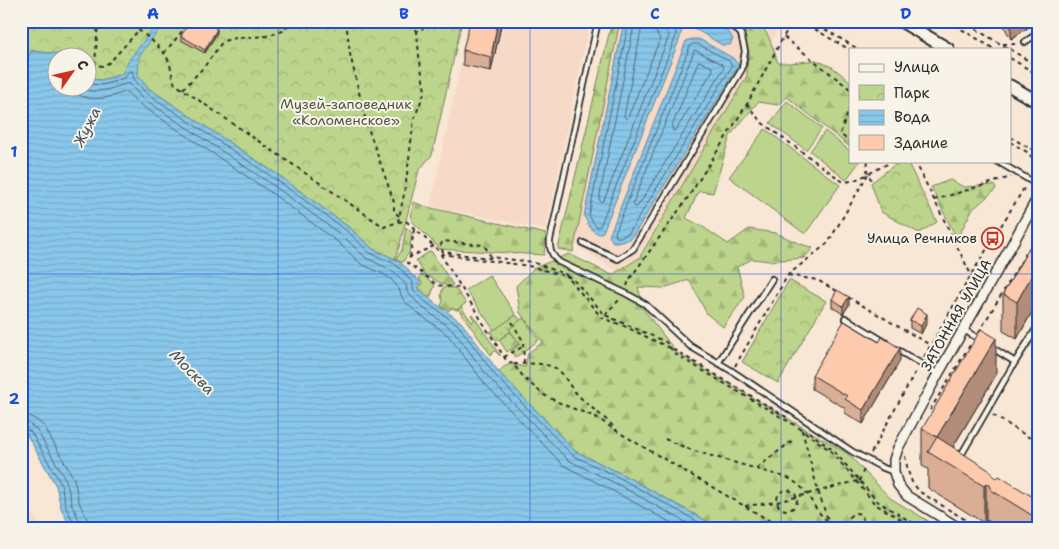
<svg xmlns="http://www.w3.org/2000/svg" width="1059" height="549" font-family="'Shantell Sans',sans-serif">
<defs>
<pattern id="grass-dots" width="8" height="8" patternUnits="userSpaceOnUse" patternTransform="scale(1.25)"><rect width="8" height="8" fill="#bcd48b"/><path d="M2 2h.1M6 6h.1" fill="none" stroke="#a2b678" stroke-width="1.8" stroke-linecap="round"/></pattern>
<pattern id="forest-firs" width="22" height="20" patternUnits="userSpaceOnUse" patternTransform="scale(1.25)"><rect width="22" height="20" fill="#bcd48b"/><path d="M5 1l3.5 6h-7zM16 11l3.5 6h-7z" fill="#a2b678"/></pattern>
<pattern id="park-crowns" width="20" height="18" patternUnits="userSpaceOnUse" patternTransform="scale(1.25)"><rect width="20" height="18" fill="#bcd48b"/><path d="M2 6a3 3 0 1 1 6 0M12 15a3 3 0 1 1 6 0" fill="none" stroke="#a2b678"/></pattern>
<pattern id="water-rules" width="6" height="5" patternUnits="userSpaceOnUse" patternTransform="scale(1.25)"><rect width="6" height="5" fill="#89c7ea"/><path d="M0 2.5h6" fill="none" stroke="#76abc9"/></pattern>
</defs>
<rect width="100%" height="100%" fill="#f9e7d6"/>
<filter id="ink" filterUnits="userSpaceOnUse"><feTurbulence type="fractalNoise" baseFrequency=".02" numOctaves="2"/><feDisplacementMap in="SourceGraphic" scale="10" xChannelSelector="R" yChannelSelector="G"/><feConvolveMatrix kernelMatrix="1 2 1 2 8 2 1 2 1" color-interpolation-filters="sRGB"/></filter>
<g filter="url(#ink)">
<g fill="#f6dac7">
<path d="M470,21H590L546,230L430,206Z"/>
<path d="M615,21H760L777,32L625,277L565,238Z"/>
<path d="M21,500L43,528H21Z"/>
</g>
<g fill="url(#grass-dots)" stroke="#74805b">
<path d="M461,307L472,322L474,320L471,315L472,314L500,355V356L495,351L491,355L458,309Z"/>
<path d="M516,315L521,320L509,329L511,331L497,341L490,332Z"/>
</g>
<g fill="url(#forest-firs)" stroke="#74805b">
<path d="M612,21H620L573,252L558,249Z"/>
<path d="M716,21C726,21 742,19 752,21C768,25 773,49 778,63H791L816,60L832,67L850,81V147L787,97L778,105L758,102L730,136L713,193L699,191L686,218L703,227L728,244L749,229L776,233L798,243L813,248L804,258L770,261L752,259L737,267L745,297L723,327L707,314L689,280L663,288L638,287L644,310L677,353L848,454L890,498L940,528H719L622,474L575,451L499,372C507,361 514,365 525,367L528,353L543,342L520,313L516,286L534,268L569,254L612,275L639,258L747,76L748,51L736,33Z"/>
<path d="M950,180L964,187L994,185L996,189L972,210L957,239L931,187Z"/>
<path d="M413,202L427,207L546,234L544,255L440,249L411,220Z"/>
<path d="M406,227L412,233L409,253L402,263L396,259L402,250Z"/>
<path d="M431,251L453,285L447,286L425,275L416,260Z"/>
<path d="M421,275H423L435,285L430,298L419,288L422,284L419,279Z"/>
<path d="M444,287L455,288L466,303L457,310L451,308L449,311L441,306L443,301C440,295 441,292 444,287Z"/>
<path d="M510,332L519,344L507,352L499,340Z"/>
</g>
<g fill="url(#park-crowns)" stroke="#74805b">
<path d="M21,21H462L432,155L419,170L399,247L395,259L373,249L351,229L284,179L148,88L138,76L122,74L101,80L88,79V58L79,57L78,56L31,51L24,68L21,67Z"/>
<path d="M908,163L937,222L919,233L881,212L871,183L894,165Z"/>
<path d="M789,280L826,301L778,383L742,362Z"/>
</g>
<g fill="#bcd48b" stroke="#74805b">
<path d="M787,101L822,128L806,150L770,123Z"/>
<path d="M765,129L840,185L805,234L729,177Z"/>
<path d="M825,131L850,151V161H860L846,180L810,151Z"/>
<path d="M489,275L516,315L494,330L466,290Z"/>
<path d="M523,318L539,340L516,357L511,351L520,344L509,329Z"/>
</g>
<g fill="url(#water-rules)" stroke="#63899e">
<path d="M159,21H165L139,57L138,76L148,88L284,179L351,229L373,249L395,259L407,268L412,276L416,277L420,283L417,287L430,299L461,322L499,372L575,451L622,474L719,528H71L61,508L56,486L27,435L21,432V67L24,68L31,51L79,56V57L58,58V88H88V79L101,80L122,74L129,60Z"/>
<path d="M624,21H669L682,29L680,38L603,232L600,234C591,232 588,224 584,216Z"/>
<path d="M689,21H709L729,32L733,39L730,45H722L692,27Z"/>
<path d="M692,39H699L733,58L739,65L632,238L622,242H613L609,236L686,41Z"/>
</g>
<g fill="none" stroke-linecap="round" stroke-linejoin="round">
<g stroke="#516977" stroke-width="1">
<path d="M629,21L589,215L592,221L597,227L600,226L676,36V32L669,26L667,21"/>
<path d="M635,21L599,199L601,202L604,200L669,36C667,30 661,30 661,21"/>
<path d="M643,21L624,116L626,119L628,117L660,39L655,30L653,21"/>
<path d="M693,44H698L729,61L732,66L629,233L621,237H616L615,233L690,46Z"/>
<path d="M695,50L697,51L722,64L724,68L638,206L635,207L633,204Z"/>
<path d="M699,61L712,67L713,70L676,130L673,131L672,127Z"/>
<path d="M88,84L102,85L122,79L125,77L129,71H132L134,79L145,92L281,183L348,232L370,253L393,263L403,271L409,279L413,282V288L414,291L427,303L458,325L495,375L572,455L620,478L709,528"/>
<path d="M71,88C78,98 92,100 104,98C112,97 119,93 127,92L138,103L273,194L339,243L361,264L385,275L393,281L399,289L401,295L404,301L419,314L448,335L485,384L563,465L613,491L681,528"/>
<path d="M81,88C96,96 114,87 129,83L141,97L277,188L344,237L366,258L389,269L398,276L406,285L407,291L410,295L423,308L453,330L490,379L568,460L617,484L696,528"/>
<path d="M21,414L27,415L35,419L44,426L74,479L79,502L87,519L89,528"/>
<path d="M21,422L28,423L36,429L66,480L72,505L80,522L81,528"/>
<path d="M21,428L25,429L31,432L61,484L66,507L74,524L75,528"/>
</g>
<defs>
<g id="lane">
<path d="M598,21L550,240C549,250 552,256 559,262L625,293L645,304L690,346L732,371L853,452L881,467L894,472"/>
<path d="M1025,42L1038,33"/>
<path d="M997,161L1038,185"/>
<path d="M583,243L618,259L633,249L742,69L745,51L741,34L728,21"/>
<path d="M845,318L885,342"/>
<path d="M964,330L981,340"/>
<path d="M896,349L938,374"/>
<path d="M1015,362L1038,326"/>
<path d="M718,363L772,279"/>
<path d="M960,457L1015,362L991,347"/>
<path d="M986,528L987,525"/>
</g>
<path id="street" d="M959,528L907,496L898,485L894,472V460L898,448L938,374L1010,248L1038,197"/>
<g id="secondary">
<path d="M901,21L948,49"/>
<path d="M1010,86L1038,102"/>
</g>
</defs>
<use href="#lane" stroke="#2b2b2b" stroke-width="8"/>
<use href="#street" stroke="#2b2b2b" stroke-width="12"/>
<use href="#secondary" stroke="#2b2b2b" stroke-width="15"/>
<g stroke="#2b2b2b" stroke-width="2" stroke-dasharray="4 4" stroke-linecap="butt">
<path d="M98,21L95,65L103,66L110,62L147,21"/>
<path d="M125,21C140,31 165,47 170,65C172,72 172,78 175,84L384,227L398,222L406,221L438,250L506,360L513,364L526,380L544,395L564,405L596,417L618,432L782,528"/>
<path d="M346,21L350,54L366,122L394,202V211L399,216"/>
<path d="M401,21L417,31L422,29L428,21"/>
<path d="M801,21L850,50"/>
<path d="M811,21L858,49"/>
<path d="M948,21L994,49"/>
<path d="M962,21L1009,49"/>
<path d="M784,37L850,89"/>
<path d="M1003,44H1018"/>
<path d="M1010,49L1038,67"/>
<path d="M164,53L180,34L188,21"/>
<path d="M1010,58L1038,75"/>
<path d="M183,89L204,67L223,41L236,38L266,36L283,31L293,21"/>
<path d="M747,104L761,122L842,181C855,185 881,165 895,161"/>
<path d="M850,107L840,134L850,142"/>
<path d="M1010,137L1031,149L1034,150L1038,147"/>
<path d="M1010,142L1029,153L1037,169L1033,174"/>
<path d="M868,161C866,172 867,173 873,182"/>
<path d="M915,161L977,287"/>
<path d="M934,200L1011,177"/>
<path d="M398,222L405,190L414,119L425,91L419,56L417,31"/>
<path d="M434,246L410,257L407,263L418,270L437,285L461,288"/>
<path d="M441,254L529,266L572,278L605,315L666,342L675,354L801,429L831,451L875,504L916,528"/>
<path d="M410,257L414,229"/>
<path d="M491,257L490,258L443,252L440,246L443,241L483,245L486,248L491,257L532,262L565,274L602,318L622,325L678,352L788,418"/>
<path d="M788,275L817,280L837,291"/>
<path d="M627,286L629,280L689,196L747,104L792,21"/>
<path d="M848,297L930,345"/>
<path d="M605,315L620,299"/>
<path d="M512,322L523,341L524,364"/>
<path d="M979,332L1028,250"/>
<path d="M504,357L524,346"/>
<path d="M924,357L971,275L1026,185"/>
<path d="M514,364C526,364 541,362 553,367C563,371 565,379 571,387C584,404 603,415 617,430"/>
<path d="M735,366L788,275L828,243L868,174"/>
<path d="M930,410L972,342"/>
<path d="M993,415L1038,443"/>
<path d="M802,430L818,491L829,523L857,528"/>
<path d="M809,432L833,450L877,501L921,528"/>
<path d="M665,439L691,450L788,478C804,487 806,492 815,507C819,513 824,518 829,523"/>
<path d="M871,453L917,369"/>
<path d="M905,456L908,471L912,482L920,492L979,528"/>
<path d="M757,468L793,440"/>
<path d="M859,481L865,467"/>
<circle cx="787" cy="500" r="10"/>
<path d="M745,506L777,502L857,481"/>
<circle cx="856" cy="520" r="7"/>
</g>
<use href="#lane" stroke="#f7f3e8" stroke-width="4.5"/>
<use href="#street" stroke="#f7f3e8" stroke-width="9"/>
<use href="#secondary" stroke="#f7f3e8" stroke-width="11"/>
</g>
<g fill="#daae95" stroke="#2b2b2b">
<path d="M502,21L491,71L463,65V50Z"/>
<path d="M1001,21H1038L1011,39Z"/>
<path d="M217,33L205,53L181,40V36Z"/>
<path d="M1038,232V301L1017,339L1003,331V294Z"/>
<path d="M832,299L849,305L843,314L832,307Z"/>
<path d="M910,320L927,322L921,334L910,328Z"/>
<path d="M900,361L863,424L845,413V408L812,389V375Z"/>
<path d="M996,375L953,447L992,475L994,477L1038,500V528H992L991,527V523L989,521H986L984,523L928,488V469L922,466V429Z"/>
</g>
<g fill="#b18d79" stroke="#2b2b2b">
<path d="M498,21H502L491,71V57Z"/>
<path d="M1011,21H1038L1011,39Z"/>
<path d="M217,29V33L205,53V50Z"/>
<path d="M1038,264V301L1017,339V302Z"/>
<path d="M849,297V305L843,314V306Z"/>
<path d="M927,314V322L921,334V326Z"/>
<path d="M996,338V375L944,462L937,437Z"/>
<path d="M900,348V361L863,424V410Z"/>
<path d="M986,484V521L984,523V486Z"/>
</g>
<g fill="#fdcaad" stroke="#2b2b2b">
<path d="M190,21H204L217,29L205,50L181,36Z"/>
<path d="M470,21H498L491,57L463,50Z"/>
<path d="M1038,232V264L1017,302L1003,294Z"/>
<path d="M837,290L849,297L843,306L832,299Z"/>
<path d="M917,308L927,314L921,326L910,320Z"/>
<path d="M844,321L879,342L882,337L900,348L863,410L845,399L847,396L812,375Z"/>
<path d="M981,329L996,338L937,437L922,429Z"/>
<path d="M937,437L992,472V475L994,477L997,478L999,476L1038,500V519L991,490V487L989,484H986L984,486L928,452Z"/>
</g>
</g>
<path fill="none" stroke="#1d4ed8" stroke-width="1" stroke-opacity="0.55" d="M278,21V528M530,21V528M781,21V528M21,274H1038"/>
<defs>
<symbol id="bus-ring" viewBox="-11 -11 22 22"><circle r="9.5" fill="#f7f3e8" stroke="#c8321e" stroke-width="1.5"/><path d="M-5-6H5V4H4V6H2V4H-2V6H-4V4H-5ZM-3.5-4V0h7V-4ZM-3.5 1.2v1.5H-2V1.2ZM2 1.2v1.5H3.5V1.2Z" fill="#c8321e"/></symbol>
</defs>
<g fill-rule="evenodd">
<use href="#bus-ring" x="980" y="226" width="25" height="25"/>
</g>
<g text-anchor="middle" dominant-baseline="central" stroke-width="4" stroke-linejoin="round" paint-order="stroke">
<g font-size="14" fill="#4f5543" stroke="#f7f3e8">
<text x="346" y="104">Музей-заповедник<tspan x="346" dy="16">«Коломенское»</tspan></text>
</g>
<g font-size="14" fill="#2b2b2b" stroke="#f7f3e8" text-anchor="end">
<text x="977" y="238">Улица Речников</text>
</g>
<g font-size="14" fill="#2b2b2b" stroke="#f7f3e8">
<text transform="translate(956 315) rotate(-60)">ЗАТОННАЯ УЛИЦА</text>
</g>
<g font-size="15" font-style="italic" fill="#42525b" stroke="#f7f3e8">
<text transform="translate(87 127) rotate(-63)">Жужа</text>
<text transform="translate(192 372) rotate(45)">Москва</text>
</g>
</g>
<rect width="1059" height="549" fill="none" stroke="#f7f3e8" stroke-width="55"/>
<rect x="849" y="48" width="162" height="115" fill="#f7f3e8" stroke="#a5a39c"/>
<rect x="859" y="64" width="25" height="8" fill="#f7f3e8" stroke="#a5a39c"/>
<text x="894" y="72" font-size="15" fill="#2b2b2b">Улица</text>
<rect x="859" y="85" width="25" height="15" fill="url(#park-crowns)" stroke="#a5a39c"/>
<text x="894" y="98" font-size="15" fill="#2b2b2b">Парк</text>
<rect x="859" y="110" width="25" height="15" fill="url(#water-rules)" stroke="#a5a39c"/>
<text x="894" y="122" font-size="15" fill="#2b2b2b">Вода</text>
<rect x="859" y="135" width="25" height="15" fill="#fdcaad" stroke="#a5a39c"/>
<text x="894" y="148" font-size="15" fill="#2b2b2b">Здание</text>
<g transform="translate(72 72) rotate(56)"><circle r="24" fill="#f7f3e8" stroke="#a5a39c"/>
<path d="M0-4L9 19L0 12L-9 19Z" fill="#c8321e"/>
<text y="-8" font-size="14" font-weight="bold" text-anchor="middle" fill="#2b2b2b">С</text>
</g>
<rect x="28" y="28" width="1004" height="494" fill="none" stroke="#1d4ed8" stroke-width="2"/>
<g font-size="16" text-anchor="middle" font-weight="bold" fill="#1d4ed8">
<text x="153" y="19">A</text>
<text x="404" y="19">B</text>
<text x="655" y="19">C</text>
<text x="906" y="19">D</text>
<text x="14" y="157">1</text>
<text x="14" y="404">2</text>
</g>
</svg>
